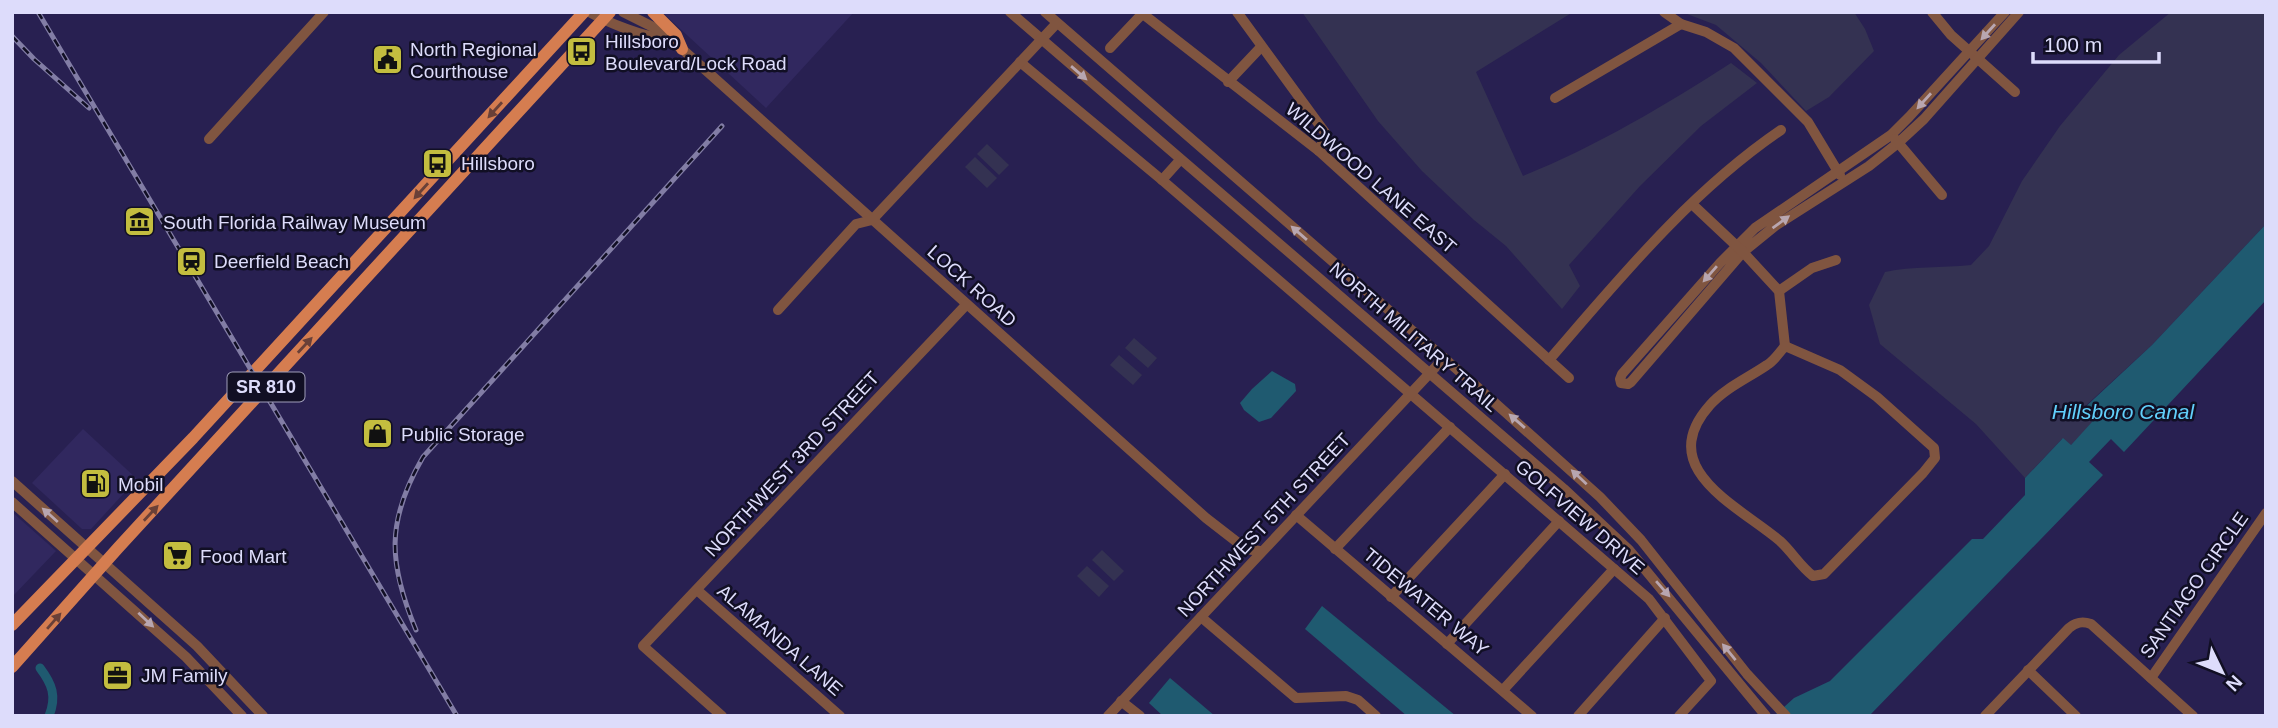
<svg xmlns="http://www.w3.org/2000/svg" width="2278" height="728" font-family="Arial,sans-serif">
<rect width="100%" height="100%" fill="#282051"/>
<g fill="#31285f">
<path d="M662,12H854L766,108Z"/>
<path d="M83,429L137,479L91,529H82L32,483Z"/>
<path d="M12,512L56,551L12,597Z"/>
</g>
<g fill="#343252">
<path d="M1302,12H1573L1476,72L1523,176C1597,146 1664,106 1731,63L1757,83L1701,126L1640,186L1569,265L1580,286L1562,309L1506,246L1474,220L1422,171L1378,121Z"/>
<path d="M1688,12H1854L1865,29L1874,51L1829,97L1806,111L1761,63L1716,25L1687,14Z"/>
<path d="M2171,12H2266V224L2152,345L2081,410L2093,422L2070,446L2062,439L2025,478L1976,424L1880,344L1869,305L1885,272C1913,266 1942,268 1971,265L1989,246L2022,181L2060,126L2119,55Z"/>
<path d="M987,144L1009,165L999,175L977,154Z"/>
<path d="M975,157L997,178L987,188L965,167Z"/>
<path d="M1134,338L1157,358L1148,368L1125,348Z"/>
<path d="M1119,355L1142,375L1133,385L1110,365Z"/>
<path d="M1102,550L1124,571L1114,581L1092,560Z"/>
<path d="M1087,566L1109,586L1099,597L1077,576Z"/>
</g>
<g fill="#1f5a70">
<path d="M2266,224V300L2124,452L2111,439L2089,462L2103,475L1871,714L1872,716H1774L1794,698L1830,681L1972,539H1983L2025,495V478L2063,438L2071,445L2092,422L2081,411L2152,345Z"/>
<path d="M1272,371L1295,384L1296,391L1271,418L1259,422L1244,410L1240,403L1252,389Z"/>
<path d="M1322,606L1456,716H1407L1305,629Z"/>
<path d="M1170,678L1215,716H1163L1149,703Z"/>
</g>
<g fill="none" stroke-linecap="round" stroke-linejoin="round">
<path stroke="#1f5a70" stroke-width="9" d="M40,668C52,684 57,696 49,716"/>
<g stroke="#805540" stroke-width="10">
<path d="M589,12C605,21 648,40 665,37"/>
<path d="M623,12L661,31L665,37L682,49L1206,518L1246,549L1260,551"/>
<path d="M1010,12L1564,489L1629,550L1766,716"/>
<path d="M1045,12L1475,385L1600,497L1641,540L1747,674L1786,716"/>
<path d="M1237,12L1326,134L1319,151"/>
<path d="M1664,12L1681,24L1706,32L1734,48L1808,122L1840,175"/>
<path d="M1932,12L1951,35L2015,92"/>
<path d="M2005,12L1909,117L1891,135L1755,228L1720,263L1622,374L1620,379L1621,383L1628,384L1631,382L1743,252L1775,226L1869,166L1898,143L1924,119L2019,12"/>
<path d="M1143,14L1319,151L1569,378"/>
<path d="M1110,48L1144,12"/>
<path d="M1020,62L1162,180L1649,599L1711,681L1679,716"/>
<path d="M1228,82L1261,47"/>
<path d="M1555,98L1681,24"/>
<path d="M209,139L324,12"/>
<path d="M1895,139L1942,195"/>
<path d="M1162,180L1180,160"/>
<path d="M1692,204L1743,252L1779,291L1785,346"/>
<path d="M1779,291L1812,268L1836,260"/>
<path d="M778,310L856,224L872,220L1057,23"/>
<path d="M1785,346L1840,370L1877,397L1934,448L1935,458L1923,473L1824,574L1813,576C1800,566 1792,552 1780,541C1739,506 1653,469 1710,405C1725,388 1748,378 1767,365C1774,361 1779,353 1785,346Z"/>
<path d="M1549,360C1620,278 1690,192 1781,130"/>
<path d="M12,481L197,646L263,716"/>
<path d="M12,502L186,657L242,716"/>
<path d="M1296,515L1532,716"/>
<path d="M1335,549L1450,427"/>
<path d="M697,590L840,716"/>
<path d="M1391,597L1505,474"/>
<path d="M1201,617L1296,698L1346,696L1358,700L1376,716"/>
<path d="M1447,644L1559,521"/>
<path d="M2028,670L2076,716"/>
<path d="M2151,678L2266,513"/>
<path d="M1504,689L1614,569"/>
<path d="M1121,701L1140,716"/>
<path d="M722,716L643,646L966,305"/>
<path d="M1108,716L1444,358"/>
<path d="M1578,716L1665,618"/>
<path d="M1985,716L2069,628C2076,622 2082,621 2091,624L2193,716"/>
</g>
<g stroke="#d57d50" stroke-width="12">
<path d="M653,12L676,35L682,49"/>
<path d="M12,625L193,438L584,12"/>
<path d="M12,667L118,548L610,12"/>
</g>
<defs>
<g id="rail">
<path d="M38,12L457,716"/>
<path d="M12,36L34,59L89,108"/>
<path d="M416,630C388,563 386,521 423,457L722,126"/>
</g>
</defs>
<use href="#rail" stroke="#827da5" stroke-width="5"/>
<use href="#rail" stroke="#110f24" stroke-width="2.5" stroke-dasharray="8" stroke-linecap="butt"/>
</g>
<defs><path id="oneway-solid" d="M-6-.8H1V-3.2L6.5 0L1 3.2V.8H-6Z" transform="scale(1.75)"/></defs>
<g fill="#b8a6b0">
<use href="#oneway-solid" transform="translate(1988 32) rotate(132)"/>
<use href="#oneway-solid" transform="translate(1079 73) rotate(41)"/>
<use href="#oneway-solid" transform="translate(1924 101) rotate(132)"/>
<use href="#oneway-solid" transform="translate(1781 222) rotate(-36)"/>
<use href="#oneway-solid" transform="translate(1299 233) rotate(-139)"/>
<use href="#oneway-solid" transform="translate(1710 274) rotate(131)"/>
<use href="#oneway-solid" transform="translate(1517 421) rotate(-139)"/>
<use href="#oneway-solid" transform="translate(1579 477) rotate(-137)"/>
<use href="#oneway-solid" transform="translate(50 515) rotate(-138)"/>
<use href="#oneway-solid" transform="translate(1663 589) rotate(49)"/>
<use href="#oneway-solid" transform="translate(146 620) rotate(43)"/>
<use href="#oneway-solid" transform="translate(1729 652) rotate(-129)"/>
</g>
<g fill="#694038">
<use href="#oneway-solid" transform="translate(495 110) rotate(132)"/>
<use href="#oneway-solid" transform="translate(421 191) rotate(132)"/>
<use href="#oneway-solid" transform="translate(305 345) rotate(-47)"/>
<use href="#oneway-solid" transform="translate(151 513) rotate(-47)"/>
<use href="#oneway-solid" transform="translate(54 621) rotate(-49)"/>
</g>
<defs>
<symbol id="bus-square" viewBox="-11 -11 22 22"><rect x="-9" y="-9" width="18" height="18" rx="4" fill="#c3bd3f" stroke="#110f24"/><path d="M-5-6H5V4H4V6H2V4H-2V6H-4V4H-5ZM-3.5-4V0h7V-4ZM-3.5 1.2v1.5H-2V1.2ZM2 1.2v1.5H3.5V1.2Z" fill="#111"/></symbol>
<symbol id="civic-square" viewBox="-11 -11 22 22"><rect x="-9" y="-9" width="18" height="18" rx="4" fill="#c3bd3f" stroke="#110f24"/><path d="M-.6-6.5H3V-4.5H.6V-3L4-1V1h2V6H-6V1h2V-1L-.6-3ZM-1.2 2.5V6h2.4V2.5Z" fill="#111"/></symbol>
<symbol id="museum-square" viewBox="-11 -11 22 22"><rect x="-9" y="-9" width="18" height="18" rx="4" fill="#c3bd3f" stroke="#110f24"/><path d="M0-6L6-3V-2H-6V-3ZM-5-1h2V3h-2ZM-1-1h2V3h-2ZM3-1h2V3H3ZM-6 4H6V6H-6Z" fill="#111"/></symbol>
<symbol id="station-square" viewBox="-11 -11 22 22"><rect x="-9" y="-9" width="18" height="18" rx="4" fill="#c3bd3f" stroke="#110f24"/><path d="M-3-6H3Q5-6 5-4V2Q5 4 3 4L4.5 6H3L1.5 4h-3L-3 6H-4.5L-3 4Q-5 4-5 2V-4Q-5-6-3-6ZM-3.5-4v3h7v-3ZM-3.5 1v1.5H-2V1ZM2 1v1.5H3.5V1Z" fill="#111"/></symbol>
<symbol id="shop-square" viewBox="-11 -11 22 22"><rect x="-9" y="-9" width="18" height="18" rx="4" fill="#c3bd3f" stroke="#110f24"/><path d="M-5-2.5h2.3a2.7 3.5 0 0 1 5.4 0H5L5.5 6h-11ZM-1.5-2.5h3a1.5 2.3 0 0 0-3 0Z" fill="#111"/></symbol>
<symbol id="fuel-square" viewBox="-11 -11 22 22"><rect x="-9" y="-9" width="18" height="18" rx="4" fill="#c3bd3f" stroke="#110f24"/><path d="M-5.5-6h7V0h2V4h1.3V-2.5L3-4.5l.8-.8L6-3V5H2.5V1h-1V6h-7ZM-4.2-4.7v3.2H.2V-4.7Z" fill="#111"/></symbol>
<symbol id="supermarket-square" viewBox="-11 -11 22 22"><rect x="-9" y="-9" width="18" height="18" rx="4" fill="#c3bd3f" stroke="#110f24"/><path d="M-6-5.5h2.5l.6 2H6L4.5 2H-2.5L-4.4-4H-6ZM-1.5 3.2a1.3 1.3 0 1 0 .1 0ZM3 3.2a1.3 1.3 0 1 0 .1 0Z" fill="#111"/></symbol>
<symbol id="office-square" viewBox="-11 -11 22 22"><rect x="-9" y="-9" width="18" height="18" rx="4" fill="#c3bd3f" stroke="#110f24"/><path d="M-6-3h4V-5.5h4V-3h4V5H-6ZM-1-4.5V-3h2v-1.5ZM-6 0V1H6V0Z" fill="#111"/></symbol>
</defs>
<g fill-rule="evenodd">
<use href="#bus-square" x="564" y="34" width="35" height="35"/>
<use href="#civic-square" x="370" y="42" width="35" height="35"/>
<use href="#bus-square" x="420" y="146" width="35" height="35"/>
<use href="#museum-square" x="122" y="204" width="35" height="35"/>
<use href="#station-square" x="174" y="244" width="35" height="35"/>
<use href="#shop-square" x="360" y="416" width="35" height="35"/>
<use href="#fuel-square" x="78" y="466" width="35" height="35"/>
<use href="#supermarket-square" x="160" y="538" width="35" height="35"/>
<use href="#office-square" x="100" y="658" width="35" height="35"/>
</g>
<g text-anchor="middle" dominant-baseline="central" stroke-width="5" stroke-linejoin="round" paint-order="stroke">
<rect fill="#110f24" stroke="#a09eba" stroke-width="2" x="227.5" y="372.5" width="77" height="29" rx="5"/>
<g font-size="18" font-weight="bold" fill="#dddcfb">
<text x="266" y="387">SR 810</text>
</g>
<g font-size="19" fill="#dddcfb" stroke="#110f24" text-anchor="start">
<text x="605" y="41">Hillsboro<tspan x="605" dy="22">Boulevard/Lock Road</tspan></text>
<text x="410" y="49">North Regional<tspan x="410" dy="22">Courthouse</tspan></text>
<text x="461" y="163">Hillsboro</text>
<text x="163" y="222">South Florida Railway Museum</text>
<text x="214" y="261">Deerfield Beach</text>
<text x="401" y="434">Public Storage</text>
<text x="118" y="484">Mobil</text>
<text x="200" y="556">Food Mart</text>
<text x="141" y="675">JM Family</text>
</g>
<g font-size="19" fill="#dddcfb" stroke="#110f24">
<text transform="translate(1371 178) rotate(41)">WILDWOOD LANE EAST</text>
<text transform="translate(972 286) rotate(42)">LOCK ROAD</text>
<text transform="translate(1414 337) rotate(41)">NORTH MILITARY TRAIL</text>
<text transform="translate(792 464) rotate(-47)">NORTHWEST 3RD STREET</text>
<text transform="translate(1580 517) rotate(41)">GOLFVIEW DRIVE</text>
<text transform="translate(1264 525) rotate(-47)">NORTHWEST 5TH STREET</text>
<text transform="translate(2194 585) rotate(-55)">SANTIAGO CIRCLE</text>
<text transform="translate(1426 602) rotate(40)">TIDEWATER WAY</text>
<text transform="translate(780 640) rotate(41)">ALAMANDA LANE</text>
</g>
<g font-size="21" font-style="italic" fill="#61cffa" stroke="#110f24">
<text x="2123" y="411">Hillsboro Canal</text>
</g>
</g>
<rect width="2278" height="728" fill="none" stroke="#dddcfb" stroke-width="28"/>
<g transform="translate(2222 672) rotate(133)" stroke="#110f24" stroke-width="5" paint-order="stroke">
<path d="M0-5L12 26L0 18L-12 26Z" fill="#dddcfb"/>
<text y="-10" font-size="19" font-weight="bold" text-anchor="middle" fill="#dddcfb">N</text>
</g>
<path d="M2033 52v10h126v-10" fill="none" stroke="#dddcfb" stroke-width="3.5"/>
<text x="2044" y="52" font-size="21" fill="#dddcfb" stroke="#110f24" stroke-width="5" paint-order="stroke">100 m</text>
</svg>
